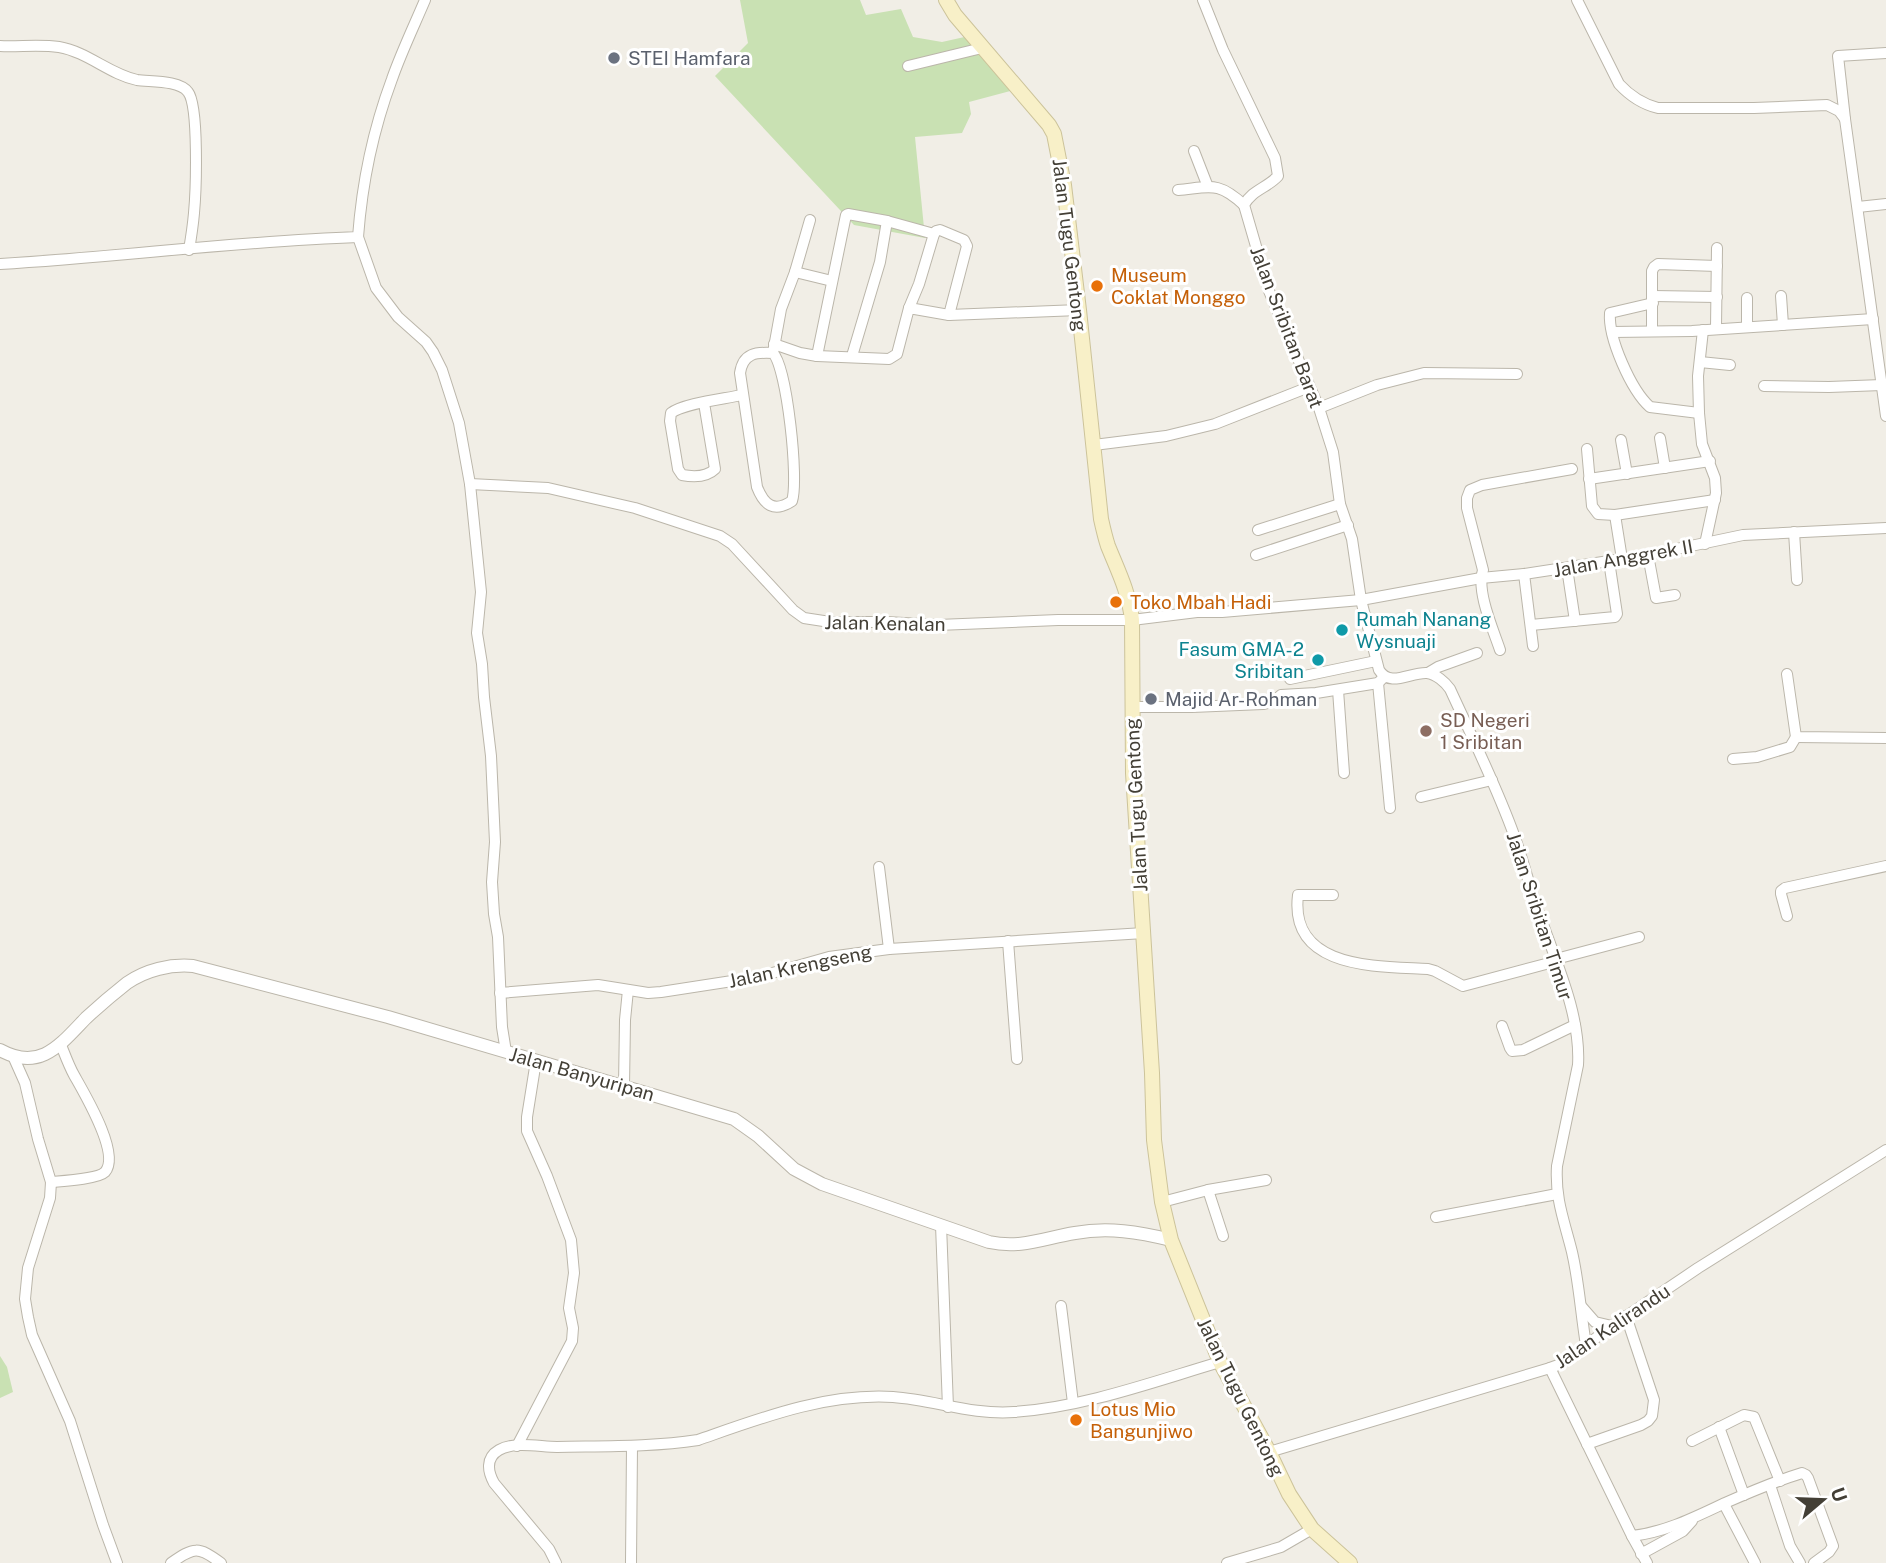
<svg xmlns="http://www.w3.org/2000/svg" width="1886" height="1563" font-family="'Public Sans',sans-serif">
<rect width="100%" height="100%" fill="#f1eee6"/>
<g fill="#c9e1b3">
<path d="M740,0H860L866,15L901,9L913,37L942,42L969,36L1014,90L969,102L971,114L962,133L915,137L925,238L854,225L715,76L748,43Z"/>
<path d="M0,1356L7,1367L13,1392L0,1398Z"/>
</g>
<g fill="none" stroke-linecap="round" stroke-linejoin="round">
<defs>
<g id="minor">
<path d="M1203,0L1223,50L1275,158L1278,176C1267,188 1252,190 1244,205L1269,291L1319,408L1333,452L1340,504L1352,539L1361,600L1379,670C1390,688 1410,672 1427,673C1436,674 1445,682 1450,689C1472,737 1496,785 1514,835C1524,862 1530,890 1540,916C1556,962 1581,1016 1578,1065L1557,1166C1555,1199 1564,1220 1572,1252C1579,1282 1581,1315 1586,1345"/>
<path d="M1577,0L1619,84C1630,96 1642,104 1658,108H1754L1827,105L1839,111L1845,119"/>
<path d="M0,46C19,47 39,44 59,47C88,52 109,74 137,80C150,82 179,80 188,92C199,106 196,191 194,213C193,225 191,238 189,250"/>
<path d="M1886,53L1838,56L1845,119L1886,416"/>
<path d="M908,66L982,48"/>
<path d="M1194,151L1208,187"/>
<path d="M1178,190C1211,187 1218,181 1244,205"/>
<path d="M1858,207L1886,204"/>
<path d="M358,237L376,288L398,317L426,342L433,352L442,370L459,423L470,484L481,592L477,633L482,664L484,697L491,756L495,842L492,882L494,914L498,937L502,1027L506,1052"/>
<path d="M0,264C119,257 238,241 358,237C362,184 373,130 392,79C401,53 414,26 425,0"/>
<path d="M795,272L832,281"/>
<path d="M1653,296L1717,297"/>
<path d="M1781,296L1783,325"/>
<path d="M1653,303L1610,313C1608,338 1631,390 1650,407L1699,413"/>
<path d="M909,308L919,284L934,234"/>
<path d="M1747,326V298"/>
<path d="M1716,328L1717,248"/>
<path d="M1703,330L1698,376L1699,413L1702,444L1715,478L1716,493L1705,544"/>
<path d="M1652,331V271L1654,267L1658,264L1717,266"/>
<path d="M1612,332L1692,331L1873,319"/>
<path d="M774,344L800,353L817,356L889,359L897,354L909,308L949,315L1079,310"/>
<path d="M773,353C756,352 743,353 740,373L757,487C764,505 774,513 792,501C799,480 787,368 773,353L781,309L795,272L810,220"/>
<path d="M817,356L846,215L848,214L887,221L934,234L936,231L940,230L964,240L967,246L949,315"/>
<path d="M852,356L880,262L887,221"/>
<path d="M1700,362L1730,365"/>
<path d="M1764,386L1829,387L1882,385"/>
<path d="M704,403L715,469C707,477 693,477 682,475L678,469L670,421L671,413C684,403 724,399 742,395"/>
<path d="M1319,408L1377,385L1424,373L1517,374"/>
<path d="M1660,438L1665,468"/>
<path d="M1621,440L1627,474"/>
<path d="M1094,445L1166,436L1215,424L1309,387"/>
<path d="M1587,449L1592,506L1598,514L1615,515L1715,500"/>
<path d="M1589,479L1710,461"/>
<path d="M470,484L548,488L635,508L720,536L732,544L793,610L804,618L830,622H887L938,625L1058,620H1132L1197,612H1222L1361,600L1481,578L1524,574L1648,555L1743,535L1886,528"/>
<path d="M1615,515L1622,559"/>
<path d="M1258,530L1340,504"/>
<path d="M1794,532L1797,580"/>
<path d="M1256,555L1348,525"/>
<path d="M1648,555L1656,598L1675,595"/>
<path d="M1567,568L1575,621"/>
<path d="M1524,574L1533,646"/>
<path d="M1531,625L1615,617L1617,614L1609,561"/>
<path d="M1500,650C1493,629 1476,591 1483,570L1467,508V498L1470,490L1482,485L1572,469"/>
<path d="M1428,673L1438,667L1477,653"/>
<path d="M1787,674L1796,737L1886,738"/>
<path d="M1290,679L1376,661"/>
<path d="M1378,683L1390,808"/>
<path d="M1338,690L1344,773"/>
<path d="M1131,707H1192L1263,704L1273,702L1281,695L1316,693L1378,683L1384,677"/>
<path d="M1733,759L1757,757L1790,747L1796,737"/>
<path d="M1421,797L1492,780"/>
<path d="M879,867L889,949"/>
<path d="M1333,895H1298C1289,970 1378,966 1428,969L1435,971L1463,986L1557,961"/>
<path d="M1787,916L1781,894V891L1785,888L1886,866"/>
<path d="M1008,941L1017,1059"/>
<path d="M1556,959L1639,937"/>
<path d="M500,993L598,985L648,993L661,992L758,977L829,957L889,949L1144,933"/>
<path d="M1502,1026L1510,1048L1512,1051L1523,1050L1575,1025"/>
<path d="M13,1056L25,1083L38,1139L51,1182L50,1198L28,1268L25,1299L28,1317L32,1335L70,1421L103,1525L117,1563"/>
<path d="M624,1086L625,1020L628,990"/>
<path d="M51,1182C63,1181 98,1179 105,1172C121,1154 84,1093 74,1075C69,1066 65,1055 61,1045"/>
<path d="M1208,1190L1223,1236"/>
<path d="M1162,1202L1208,1190L1266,1180"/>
<path d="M1436,1217L1557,1194"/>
<path d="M941,1225L948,1407"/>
<path d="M1061,1306L1073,1403"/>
<path d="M1581,1306L1595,1322L1612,1326"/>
<path d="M1550,1368L1632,1536L1647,1563"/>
<path d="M1719,1427L1744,1495"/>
<path d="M1692,1441L1744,1415L1754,1417L1780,1481"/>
<path d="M1587,1444L1641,1425L1648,1421L1652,1416L1654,1400L1626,1316"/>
<path d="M517,1446L572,1341L573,1328L569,1308L574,1273L571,1240L547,1176L527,1131V1117L536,1061"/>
<path d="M1269,1452L1550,1368L1561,1364L1612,1326L1698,1268L1886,1150"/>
<path d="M1770,1485L1790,1546L1800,1563"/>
<path d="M1724,1504L1755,1563"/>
<path d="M1632,1536C1666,1532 1695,1517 1725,1503C1750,1492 1776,1481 1802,1473L1806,1475L1808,1478L1833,1546L1829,1552L1814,1563"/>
<path d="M1641,1554L1683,1531L1692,1521"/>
<path d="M171,1563C194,1547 198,1546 221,1563"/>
<path d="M556,1563L549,1549L494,1483C488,1472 485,1458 499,1450C514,1441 540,1447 557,1447C604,1446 652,1447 698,1440C761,1418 825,1393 893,1397C935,1400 971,1415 1014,1412C1085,1407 1152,1382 1220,1362"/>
<path d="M631,1563L632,1446"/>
<path d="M1227,1563L1281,1547L1312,1529"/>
</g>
<path id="tertiary" d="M0,1050C40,1072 60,1045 86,1018C99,1006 113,994 127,983C146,970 170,964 193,966L388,1017L734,1119L758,1136L794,1169L822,1184L989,1242C1021,1249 1044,1238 1075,1233C1108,1227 1139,1232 1171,1240"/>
<path id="secondary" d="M946,0L955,15L1049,125L1054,134L1064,185L1079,310L1101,519C1103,528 1105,537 1108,546C1118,571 1129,592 1132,620L1133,773L1152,1073L1154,1140L1162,1202L1171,1240L1220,1362L1269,1452L1289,1494L1312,1529L1350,1563"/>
</defs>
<use href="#minor" stroke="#bbb6aa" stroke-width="12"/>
<use href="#tertiary" stroke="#bbb6aa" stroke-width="14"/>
<use href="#secondary" stroke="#ccc39a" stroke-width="16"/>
<use href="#minor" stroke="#fff" stroke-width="10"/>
<use href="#tertiary" stroke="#fff" stroke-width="12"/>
<use href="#secondary" stroke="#f8f0c8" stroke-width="14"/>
</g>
<g fill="#6b7280" stroke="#fff" stroke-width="2.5">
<circle cx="614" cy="58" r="7"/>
<circle cx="1151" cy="699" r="7"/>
</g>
<g fill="#e8710a" stroke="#fff" stroke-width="2.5">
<circle cx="1097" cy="286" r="7"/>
<circle cx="1116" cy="602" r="7"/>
<circle cx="1076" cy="1420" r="7"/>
</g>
<g fill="#0f9aa8" stroke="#fff" stroke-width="2.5">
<circle cx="1342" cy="630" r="7"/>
<circle cx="1318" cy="660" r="7"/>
</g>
<circle fill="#8d6e63" stroke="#fff" stroke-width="2.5" cx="1426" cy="731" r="7"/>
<g text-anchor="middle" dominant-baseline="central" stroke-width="6" stroke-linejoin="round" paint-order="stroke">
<g font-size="19" fill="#5b616d" stroke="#fff" text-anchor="start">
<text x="628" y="58">STEI Hamfara</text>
<text x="1165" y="699">Majid Ar-Rohman</text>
</g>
<g font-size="19" fill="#433f36" stroke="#fff">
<text transform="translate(1070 245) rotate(83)">Jalan Tugu Gentong</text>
<text transform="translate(1287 327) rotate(69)">Jalan Sribitan Barat</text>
<text transform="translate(1623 558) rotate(-10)">Jalan Anggrek II</text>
<text transform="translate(885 623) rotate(1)">Jalan Kenalan</text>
<text transform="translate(1136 805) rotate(-93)">Jalan Tugu Gentong</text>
<text transform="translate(1540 916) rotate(72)">Jalan Sribitan Timur</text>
<text transform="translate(800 966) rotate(-12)">Jalan Krengseng</text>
<text transform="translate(582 1074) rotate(16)">Jalan Banyuripan</text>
<text transform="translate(1612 1326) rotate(-34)">Jalan Kalirandu</text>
<text transform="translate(1241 1397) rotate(64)">Jalan Tugu Gentong</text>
</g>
<g font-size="19" fill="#c56008" stroke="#fff" text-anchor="start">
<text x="1111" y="275">Museum<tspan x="1111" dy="22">Coklat Monggo</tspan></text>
<text x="1130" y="602">Toko Mbah Hadi</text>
<text x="1090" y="1409">Lotus Mio<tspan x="1090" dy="22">Bangunjiwo</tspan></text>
</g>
<g font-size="19" fill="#0d838f" stroke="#fff" text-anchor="start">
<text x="1356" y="619">Rumah Nanang<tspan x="1356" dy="22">Wysnuaji</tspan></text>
<text x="1304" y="649" text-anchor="end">Fasum GMA-2<tspan x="1304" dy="22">Sribitan</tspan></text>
</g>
<g font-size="19" fill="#785e54" stroke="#fff" text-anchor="start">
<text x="1440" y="720">SD Negeri<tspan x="1440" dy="22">1 Sribitan</tspan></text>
</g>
</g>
<g transform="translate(1823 1500) rotate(71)" stroke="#ffffff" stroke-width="5" paint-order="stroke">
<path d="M0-5L12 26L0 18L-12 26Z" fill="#433f36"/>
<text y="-10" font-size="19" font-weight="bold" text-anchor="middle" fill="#433f36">U</text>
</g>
</svg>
